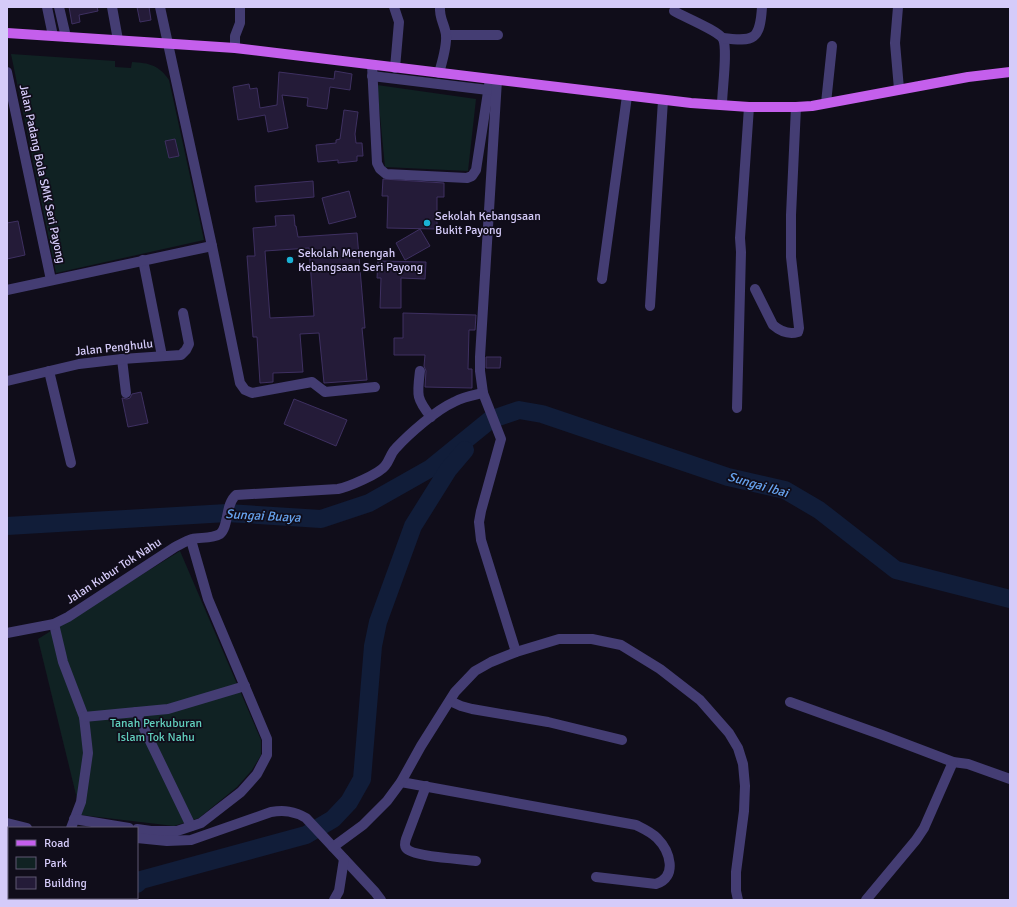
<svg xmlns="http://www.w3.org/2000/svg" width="1017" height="907" font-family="Signika,sans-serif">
<rect width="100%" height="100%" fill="#100d1a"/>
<g fill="#102223">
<path d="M11,54L115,61V67L131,68L132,62C149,63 159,65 169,80L204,240L56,273Z"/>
<path d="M377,85L476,99L468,171L385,167Z"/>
<path d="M180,551L261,740V755L252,770L237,787L199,818L174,826L81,815L38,639Z"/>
</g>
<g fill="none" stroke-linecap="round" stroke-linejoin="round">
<g stroke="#111d39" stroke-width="18">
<path d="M7,526L227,513L321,519L369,503L431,468L490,420L519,410L542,414L728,477L785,490L819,510L896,570L1010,599"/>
<path d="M137,884L141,880L306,835L333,819L349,802L362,779L373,646L378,622L413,526L448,470L465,450"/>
<path d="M119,900L120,898"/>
</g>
</g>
<g fill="#241b38" stroke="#3e3061" fill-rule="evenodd">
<path d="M69,7H97L98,11L79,15L80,22L72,24Z"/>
<path d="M137,7H149L151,20L140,22Z"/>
<path d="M335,71L352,74L350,90L330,87L327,109L307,106L308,98L282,95L288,128L268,132L265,115L238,120L233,87L249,84L250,89L257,88L260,108L277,105L279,72L334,79Z"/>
<path d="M344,110L358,112L355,134L356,143H362L363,156H357V161L338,163V160L318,162L316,145L336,143V140L340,139Z"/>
<path d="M175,139L179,156L169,158L165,141Z"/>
<path d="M383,179L444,183V197H437V229L387,228L388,196H382Z"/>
<path d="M313,181L314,197L256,202L255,186Z"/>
<path d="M349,191L356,217L329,224L322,198Z"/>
<path d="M294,215L295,226H296L298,237L357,233L365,328H362L367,380L324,383L319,333L300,334L303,372L273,373V382L260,383L257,337H253L247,256H255L253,228L276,226L275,216ZM309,248L314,316L270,318L265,251Z"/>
<path d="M18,221L25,255L7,259V223Z"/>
<path d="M420,229L430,246L405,260L396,243Z"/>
<path d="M378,261L426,262L425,279L401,278V308H380L381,278H377Z"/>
<path d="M403,313L476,315L475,330H469L468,369H472V388L425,387L426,371L424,366L425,355H394V338H403Z"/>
<path d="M486,357H501L500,368H486Z"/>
<path d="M141,392L148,423L128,427L122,398L127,399L130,398L132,394Z"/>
<path d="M294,399L347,420L336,446L284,424Z"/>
</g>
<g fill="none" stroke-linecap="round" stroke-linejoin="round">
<g stroke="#443d73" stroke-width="10">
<path d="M47,7L53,36"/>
<path d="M59,7L66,37"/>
<path d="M112,7L118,40"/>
<path d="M160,7L212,246L240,383L245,390L252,393L312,382L325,392L375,387"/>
<path d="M394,7L399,22L395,68"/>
<path d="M898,7L895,43L899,89"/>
<path d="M674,11C684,17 719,31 723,39C728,49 722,91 722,105"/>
<path d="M446,35H498"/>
<path d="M723,38C754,42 760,40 762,7"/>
<path d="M235,48V36L240,23V7"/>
<path d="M372,65L377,163L380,169L386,174L467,178L472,176L476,170L490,79"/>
<path d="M7,72L51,280"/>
<path d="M439,73C442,62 447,47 446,35C445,25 439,18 440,7"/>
<path d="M372,76L488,90"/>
<path d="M497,80L480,357V371L483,393L501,439L481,511L479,522L481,540L516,652"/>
<path d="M826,103L832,46"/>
<path d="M143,260L162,356"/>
<path d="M602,279L627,96"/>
<path d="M755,289L773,325C780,331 788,335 798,332L799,328L791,257V215L796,107"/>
<path d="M7,290L212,246"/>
<path d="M650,306L663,100"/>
<path d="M122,359L126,393"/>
<path d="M49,371L71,463"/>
<path d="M420,371C417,395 416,398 431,417"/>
<path d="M7,381L79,364L122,359L181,355L186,350L189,344L183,313"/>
<path d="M737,408L741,252L740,238L749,107"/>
<path d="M54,624L63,662L84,717L88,753L81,802L71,828"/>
<path d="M7,633L54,624L68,617L175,547C181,544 186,541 192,539C200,537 212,539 220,534C229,527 225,504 236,495L338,489C348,487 379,474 385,466C390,460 390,454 396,448C409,434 436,410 454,402C463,397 474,395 483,393"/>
<path d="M450,701L461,706L472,709L548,722L622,740"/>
<path d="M790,702L882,735L953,762L968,764L1010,779"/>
<path d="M136,712L191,826"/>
<path d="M84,717L168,709L245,686"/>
<path d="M401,782L636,825C644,829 651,832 657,838C670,851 678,877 656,884L596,877"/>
<path d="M426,786L406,839C405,842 404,845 406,848C412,857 463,859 476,861"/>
<path d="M74,819L129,828"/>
<path d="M7,823L27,828"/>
<path d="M137,829L151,831H177L201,823L241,792L257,774L267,755V739L208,599L191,540"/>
<path d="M137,838L167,841L191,840L271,812C284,810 294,811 306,818L375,892L381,900"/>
<path d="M333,847L363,825L387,801L401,782L421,746L455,692L475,671L491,662L516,652L559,639H592L621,645L660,669L700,700L729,733L738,748L743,764L745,786L744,811L736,872V891L738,900"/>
<path d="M334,900L339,891L344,859"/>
<path d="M866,900L916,840L924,828L953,762"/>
</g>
<path stroke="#c45fec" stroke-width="10" d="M7,33L235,48L691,103L749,107H796L812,106L968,77L1010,72"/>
</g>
<g fill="#1ab2d6" stroke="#100d1a" stroke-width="1.5">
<circle cx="427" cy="223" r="4"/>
<circle cx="290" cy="260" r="4"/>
</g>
<g text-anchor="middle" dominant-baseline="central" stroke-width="3.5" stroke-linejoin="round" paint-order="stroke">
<g font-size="12" fill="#d5cbf9" stroke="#100d1a">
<text transform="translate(42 174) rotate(78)">Jalan Padang Bola SMK Seri Payong</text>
<text transform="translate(114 348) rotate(-6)">Jalan Penghulu</text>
<text transform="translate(114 571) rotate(-33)">Jalan Kubur Tok Nahu</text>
</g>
<g font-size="12" fill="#d5cbf9" stroke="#100d1a" text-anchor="start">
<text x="435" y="216">Sekolah Kebangsaan<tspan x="435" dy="14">Bukit Payong</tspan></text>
<text x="298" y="253">Sekolah Menengah<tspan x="298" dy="14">Kebangsaan Seri Payong</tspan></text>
</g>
<g font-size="12" fill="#61cfbd" stroke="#100d1a">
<text x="156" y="723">Tanah Perkuburan<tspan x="156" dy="14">Islam Tok Nahu</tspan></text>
</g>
<g font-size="13" font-style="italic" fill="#66a2ed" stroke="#100d1a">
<text transform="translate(758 485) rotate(16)">Sungai Ibai</text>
<text transform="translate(263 516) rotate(3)">Sungai Buaya</text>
</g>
</g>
<rect width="1017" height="907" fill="none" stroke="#d5cbf9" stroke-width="16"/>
<rect x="8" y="827" width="130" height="72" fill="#100d1a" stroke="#5f5973"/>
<rect x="16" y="840" width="20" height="6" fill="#c45fec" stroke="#5f5973"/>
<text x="44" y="847" font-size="12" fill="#d5cbf9">Road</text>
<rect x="16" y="857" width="20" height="12" fill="#102223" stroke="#5f5973"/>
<text x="44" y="867" font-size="12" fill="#d5cbf9">Park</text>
<rect x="16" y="877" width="20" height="12" fill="#241b38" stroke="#5f5973"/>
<text x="44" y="887" font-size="12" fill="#d5cbf9">Building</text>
</svg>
